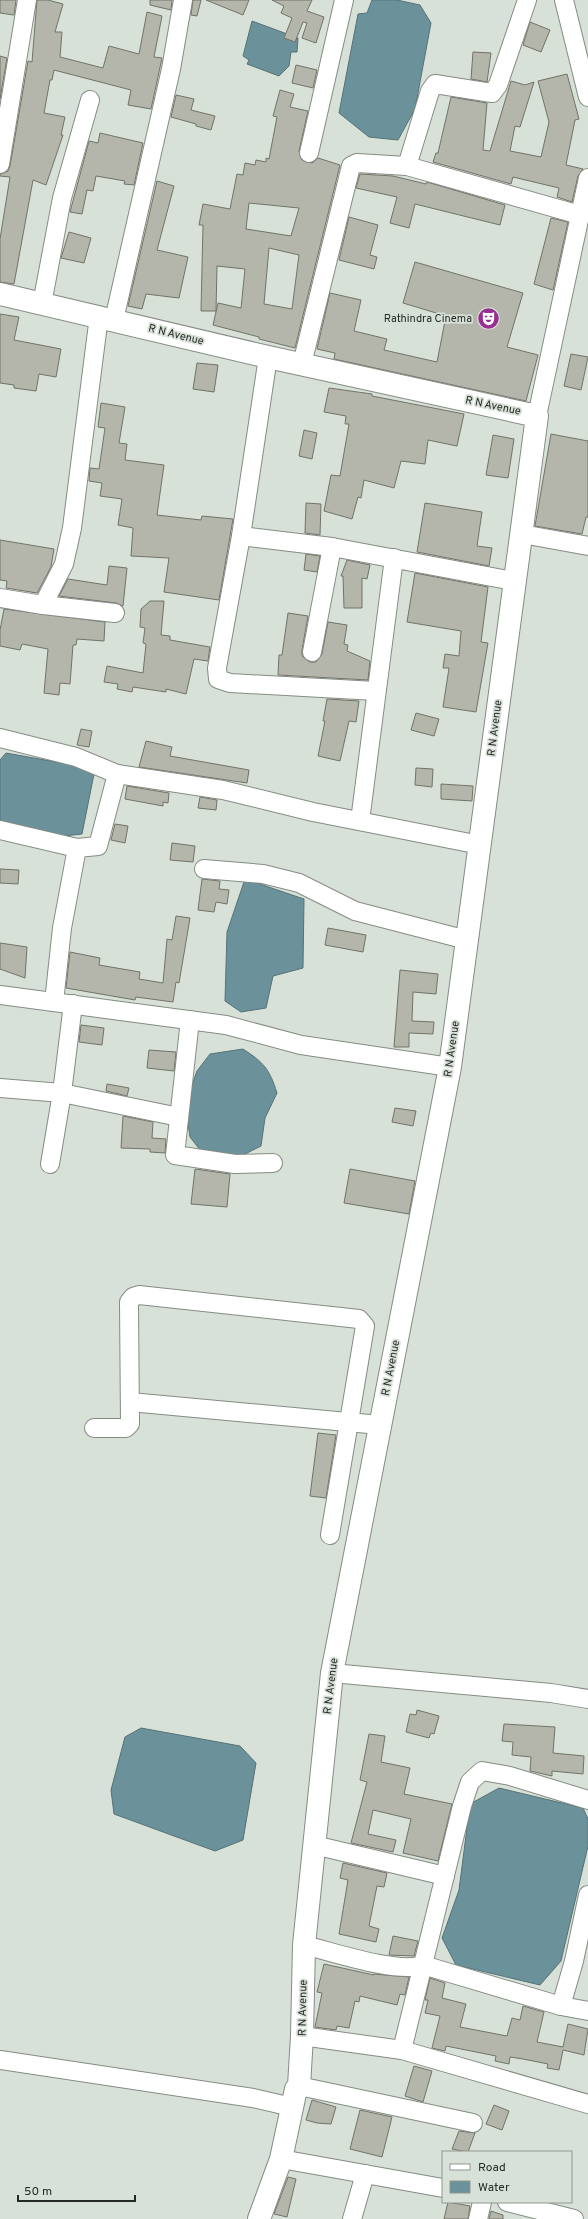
<svg xmlns="http://www.w3.org/2000/svg" width="588" height="2219" font-family="Overpass,sans-serif">
<rect width="100%" height="100%" fill="#d8e1d8"/>
<g fill="#6b919a" stroke="#567277">
<path d="M372,0H397L420,5L431,23L415,109L398,140L369,137L339,113L358,14L367,13Z"/>
<path d="M252,21L298,38L297,52H291L289,66L279,76L247,64L249,60L243,56Z"/>
<path d="M6,753L95,769L82,834L28,840L0,827V760Z"/>
<path d="M245,879L304,899L303,968L273,976L266,1008L241,1012L225,1001L227,932Z"/>
<path d="M243,1049C264,1063 269,1068 277,1093L265,1118L261,1146L237,1158L204,1155L190,1137L185,1104L197,1071L210,1054Z"/>
<path d="M141,1728L240,1746L256,1763L243,1840L215,1851L114,1814L111,1790L125,1737Z"/>
<path d="M499,1788L583,1808L588,1819V1846L561,1961L540,1985L456,1965L442,1938L459,1890L470,1804Z"/>
</g>
<g fill="#b5b6ab" stroke="#727368" fill-rule="evenodd">
<path d="M0,0H16L14,15L0,13Z"/>
<path d="M37,0H48L63,4L55,32H62L60,57L103,68L109,46L139,54L147,12L162,16L154,57L162,58L151,109L128,105L131,90L54,70L52,80H50L44,113L65,117L61,135H63L46,185L33,180L14,284L0,282V239L10,177L0,176V174L8,171L10,166L28,61L32,62Z"/>
<path d="M150,0H172L171,10L150,5Z"/>
<path d="M193,0H201L197,16L191,15Z"/>
<path d="M206,0H249L243,15Z"/>
<path d="M272,0H312L307,11L324,17L316,43L302,38L307,23L303,22L295,42L284,38L292,18L281,13L284,6Z"/>
<path d="M530,22L550,30L541,52L523,45Z"/>
<path d="M473,52L491,53L487,82L471,79Z"/>
<path d="M0,56L7,58L0,99Z"/>
<path d="M296,65L317,70L313,88L292,83Z"/>
<path d="M567,74L579,119L575,120L566,165L583,169L578,176L572,202L557,197L559,188L513,177L511,184L433,162L436,153H438L451,97L487,103L483,150L490,151L511,81L525,85L534,82L520,127L515,126L510,151L541,157L549,122L538,81Z"/>
<path d="M280,90L294,94L290,107L308,111L299,151L302,160L312,163L318,158L340,165L295,348L259,339V337L213,325L218,303L241,308L245,269L217,266L216,311H201L203,225H199L203,204L230,209L237,174L243,175L245,163L255,165L256,160L266,162V158L269,159L277,117L273,116ZM249,203L299,208L291,236L246,229ZM269,248L299,255L292,309L264,304Z"/>
<path d="M176,95L194,99L191,110L215,116L211,130L196,126V124L171,117Z"/>
<path d="M100,133L143,143L134,185L124,184L125,181L96,176L93,191L87,190L82,214L70,212L89,141L98,143Z"/>
<path d="M360,174L393,176L426,184L427,182L505,205L500,225L415,204L409,228L390,223L397,197L356,188Z"/>
<path d="M157,181L174,186L157,250L188,257L179,298L146,294L142,309L128,306Z"/>
<path d="M349,217L378,225L370,255L377,257L374,269L339,260Z"/>
<path d="M551,218L568,222L553,290L534,284Z"/>
<path d="M69,232L91,238L84,263L61,258Z"/>
<path d="M415,262L523,293L507,347L538,355L526,401L334,359L335,353L317,349L330,293L361,300L354,331L387,339L384,350L437,362L446,316L403,303Z"/>
<path d="M0,314L19,317L14,340L61,349L56,377L39,374L36,391L14,388V385L0,383Z"/>
<path d="M571,354L588,357L581,390L564,386Z"/>
<path d="M197,363L218,365L214,392L193,389Z"/>
<path d="M329,388L372,394V396L464,414L457,446L428,440L425,464L401,461L394,488L364,480L361,498L358,497L352,519L324,511L331,475L340,476L349,424H345L346,416L324,412Z"/>
<path d="M101,403L125,407L119,443L127,444L125,460L164,465L157,515L201,520L202,516L233,519L219,600L164,592L169,558L131,556L133,528L118,525L122,499L100,496L102,483L89,481L90,468L99,469L105,428L98,427Z"/>
<path d="M304,430L317,433L312,459L299,456Z"/>
<path d="M551,434L588,441V517H586L582,534L535,526Z"/>
<path d="M493,435L514,439L508,478L486,475Z"/>
<path d="M306,503L321,504L320,535L305,533Z"/>
<path d="M425,503L482,512L477,546L492,548L489,566L417,552Z"/>
<path d="M0,540L54,549L51,567L37,593L6,588L7,581L0,580Z"/>
<path d="M306,554L320,556L317,572L304,570Z"/>
<path d="M347,560L370,565L367,579L362,578V608H344L343,576H341Z"/>
<path d="M109,566L127,568L123,606L116,603L59,596L68,579L107,585Z"/>
<path d="M415,573L488,587L481,642L488,643L476,712L443,707L449,668H443L445,654L459,656L461,631L407,622Z"/>
<path d="M150,601H164L161,635L170,636V640L210,647L208,661L194,659L186,694L166,689V692L133,687L132,692L117,689L118,684L104,682L107,666L143,673L146,644L143,643L145,628L140,627L141,609Z"/>
<path d="M4,609L105,622L104,641L77,639L76,645H73L70,684L60,683L59,695L44,693L48,649L22,644L20,650L0,646V630Z"/>
<path d="M288,613L308,616L302,650V656L310,662H316L322,654L328,622L347,625L344,644L348,645L347,651L370,661L368,680L278,675L279,655H282Z"/>
<path d="M327,699L359,701L356,722L349,721L340,761L318,756L325,721H323Z"/>
<path d="M416,713L439,719L434,736L411,730Z"/>
<path d="M81,729L92,731L89,747L77,745Z"/>
<path d="M146,741L172,747L170,756L249,770L247,783L139,767Z"/>
<path d="M416,768L433,769L432,787L415,785Z"/>
<path d="M441,784L473,786L472,801L441,799Z"/>
<path d="M127,786L169,793L168,803L163,802V806L125,799Z"/>
<path d="M200,797L217,800L216,810L198,808Z"/>
<path d="M115,824L128,826L125,843L111,840Z"/>
<path d="M172,843L195,846L193,862L170,860Z"/>
<path d="M0,869L19,870L18,884L0,883Z"/>
<path d="M202,879L220,881L219,889L229,890L227,904L216,902L214,912L198,910Z"/>
<path d="M176,916L190,918L179,983L176,982L173,1002L136,997L135,1000L66,988L70,952L100,958L99,965L140,972L139,979L163,983L167,939L172,940Z"/>
<path d="M328,928L366,935L363,952L325,945Z"/>
<path d="M0,943L27,947L25,978L0,969Z"/>
<path d="M400,970L438,974L436,994L413,992L412,1021L434,1022L433,1034L409,1033V1047H394Z"/>
<path d="M81,1025L104,1028L102,1045L79,1042Z"/>
<path d="M149,1050L176,1052L174,1071L147,1068Z"/>
<path d="M107,1084L129,1088L127,1096L106,1091Z"/>
<path d="M395,1108L416,1111L413,1126L392,1122Z"/>
<path d="M123,1116L153,1122L152,1138L166,1139L165,1153L150,1152V1149L121,1148Z"/>
<path d="M195,1169L230,1174L227,1207L191,1204Z"/>
<path d="M350,1169L415,1181L409,1214L344,1203Z"/>
<path d="M318,1433L336,1435L326,1498L310,1496Z"/>
<path d="M417,1710L439,1716L434,1734L431,1733L429,1738L406,1732L410,1714L416,1715Z"/>
<path d="M504,1724L555,1727L553,1753L584,1756L583,1774L552,1771V1776L530,1771L531,1757L512,1755L513,1742L502,1741Z"/>
<path d="M369,1734L385,1736L381,1762L410,1768L404,1794L452,1804L438,1861L403,1853L411,1819L373,1810L368,1834L396,1840L393,1852L351,1843L367,1782L360,1780Z"/>
<path d="M343,1863L387,1873L384,1887L377,1886L369,1926L379,1929L376,1942L339,1934L348,1880L340,1878Z"/>
<path d="M393,1936L418,1941L414,1956L389,1955Z"/>
<path d="M324,1964L374,1975V1974L409,1977L405,1995L400,1994L397,2005L360,1996L359,2002L355,2001L349,2028L337,2026L336,2030L315,2027L322,1993L317,1992Z"/>
<path d="M430,1978L445,1983L442,1998L466,2004L460,2027L507,2036L512,2018L520,2020L523,2006L544,2012L537,2042L563,2047L568,2024L588,2029L584,2055L563,2050L559,2070L547,2068L548,2064L523,2059L510,2057L509,2064L495,2061L496,2056L446,2046L445,2051L432,2048L440,2016L425,2013L428,2000H425Z"/>
<path d="M414,2066L432,2071L423,2102L405,2096Z"/>
<path d="M312,2100L336,2107L331,2124L317,2123L306,2120Z"/>
<path d="M494,2105L509,2111L502,2130L486,2124Z"/>
<path d="M360,2110L392,2117L382,2157L350,2149Z"/>
<path d="M459,2131L475,2133L468,2152L452,2149Z"/>
<path d="M288,2177L296,2179L287,2217L274,2214Z"/>
<path d="M448,2202L470,2206L468,2219H444Z"/>
<path d="M491,2211L503,2215V2219H489Z"/>
</g>
<g fill="none" stroke-linecap="round" stroke-linejoin="round">
<defs>
<g id="minor">
<path d="M564,0L588,97"/>
<path d="M309,153L344,0"/>
<path d="M0,164L27,0"/>
<path d="M407,166L430,91L435,84L492,93L498,85L527,0"/>
<path d="M42,304L62,198L90,100"/>
<path d="M114,320L171,69L183,0"/>
<path d="M302,364L351,166L357,163L407,166L580,215"/>
<path d="M537,416L588,178"/>
<path d="M522,534L588,546"/>
<path d="M241,536L268,357"/>
<path d="M332,547L241,536L217,668L218,679L230,683L376,691"/>
<path d="M0,598L43,605L115,613"/>
<path d="M43,605L64,564L72,528L99,316"/>
<path d="M312,652L332,547L513,581"/>
<path d="M0,738L76,757L117,774L223,790L313,812L480,845"/>
<path d="M360,821L394,558"/>
<path d="M0,830L77,848"/>
<path d="M204,869L263,874L299,883L355,911L467,940"/>
<path d="M0,995L226,1025L301,1045L450,1067"/>
<path d="M54,1002L62,928L77,848L98,846L117,774"/>
<path d="M190,1020L175,1155L235,1164L273,1163"/>
<path d="M0,1088L62,1093L179,1117"/>
<path d="M50,1164L62,1093L73,1004"/>
<path d="M130,1402L380,1425"/>
<path d="M94,1428H126L130,1424L129,1302L133,1297L139,1295L359,1319L365,1326L330,1535"/>
<path d="M332,1673L551,1693L588,1699"/>
<path d="M314,1845L445,1876"/>
<path d="M304,1945C333,1952 397,1974 423,1965L561,2006L588,2011"/>
<path d="M561,2006L574,1961L588,1895"/>
<path d="M302,2036L402,2050L588,2104"/>
<path d="M402,2050L462,1806L470,1782L482,1771L510,1776L588,1800"/>
<path d="M0,2060L253,2098L292,2107"/>
<path d="M299,2086L473,2123"/>
<path d="M281,2159L443,2188"/>
<path d="M507,2202L574,2219"/>
<path d="M352,2219L365,2174"/>
<path d="M478,2219L482,2202"/>
</g>
<path id="major" d="M0,294L268,357L537,416L450,1067L332,1673L304,1945L302,2036L299,2086L296,2089L281,2159L259,2219"/>
</defs>
<use href="#minor" stroke="#848c83" stroke-width="20"/>
<use href="#major" stroke="#848c83" stroke-width="24"/>
<use href="#minor" stroke="#fff" stroke-width="18"/>
<use href="#major" stroke="#fff" stroke-width="22"/>
</g>
<defs>
<symbol id="theatre-disc" viewBox="-11 -11 22 22"><circle r="9.5" fill="#972f92" stroke="#d8e1d8"/><path d="M-5-5.5Q0-4 5-5.5V0Q5 5 0 6Q-5 5-5 0ZM-3.3-2.5H-1v1.5H-3.3ZM1-2.5H3.3v1.5H1ZM-2.8 1Q0 5.5 2.8 1Z" fill="#fff"/></symbol>
</defs>
<g fill-rule="evenodd">
<use href="#theatre-disc" x="476" y="306" width="25" height="25"/>
</g>
<g text-anchor="middle" dominant-baseline="central" stroke-width="3.5" stroke-linejoin="round" paint-order="stroke">
<g font-size="11" fill="#252925" stroke="#d8e1d8" text-anchor="end">
<text x="472" y="319">Rathindra Cinema</text>
</g>
<g font-size="11" fill="#252925" stroke="#d8e1d8">
<text transform="translate(176 335) rotate(14)">R N Avenue</text>
<text transform="translate(493 406) rotate(12)">R N Avenue</text>
<text transform="translate(495 728) rotate(-83)">R N Avenue</text>
<text transform="translate(452 1049) rotate(-82)">R N Avenue</text>
<text transform="translate(391 1368) rotate(-79)">R N Avenue</text>
<text transform="translate(331 1686) rotate(-83)">R N Avenue</text>
<text transform="translate(303 2008) rotate(-89)">R N Avenue</text>
</g>
</g>
<rect x="442" y="2151" width="130" height="52" fill="#d8e1d8" stroke="#909790"/>
<rect x="450" y="2164" width="20" height="6" fill="#ffffff" stroke="#909790"/>
<text x="478" y="2171" font-size="12" fill="#252925">Road</text>
<rect x="450" y="2181" width="20" height="12" fill="#6b919a" stroke="#909790"/>
<text x="478" y="2191" font-size="12" fill="#252925">Water</text>
<path d="M18 2195v6h117v-6" fill="none" stroke="#252925" stroke-width="2"/>
<text x="24" y="2195" font-size="12" fill="#252925" stroke="#d8e1d8" stroke-width="3" paint-order="stroke">50 m</text>
</svg>
